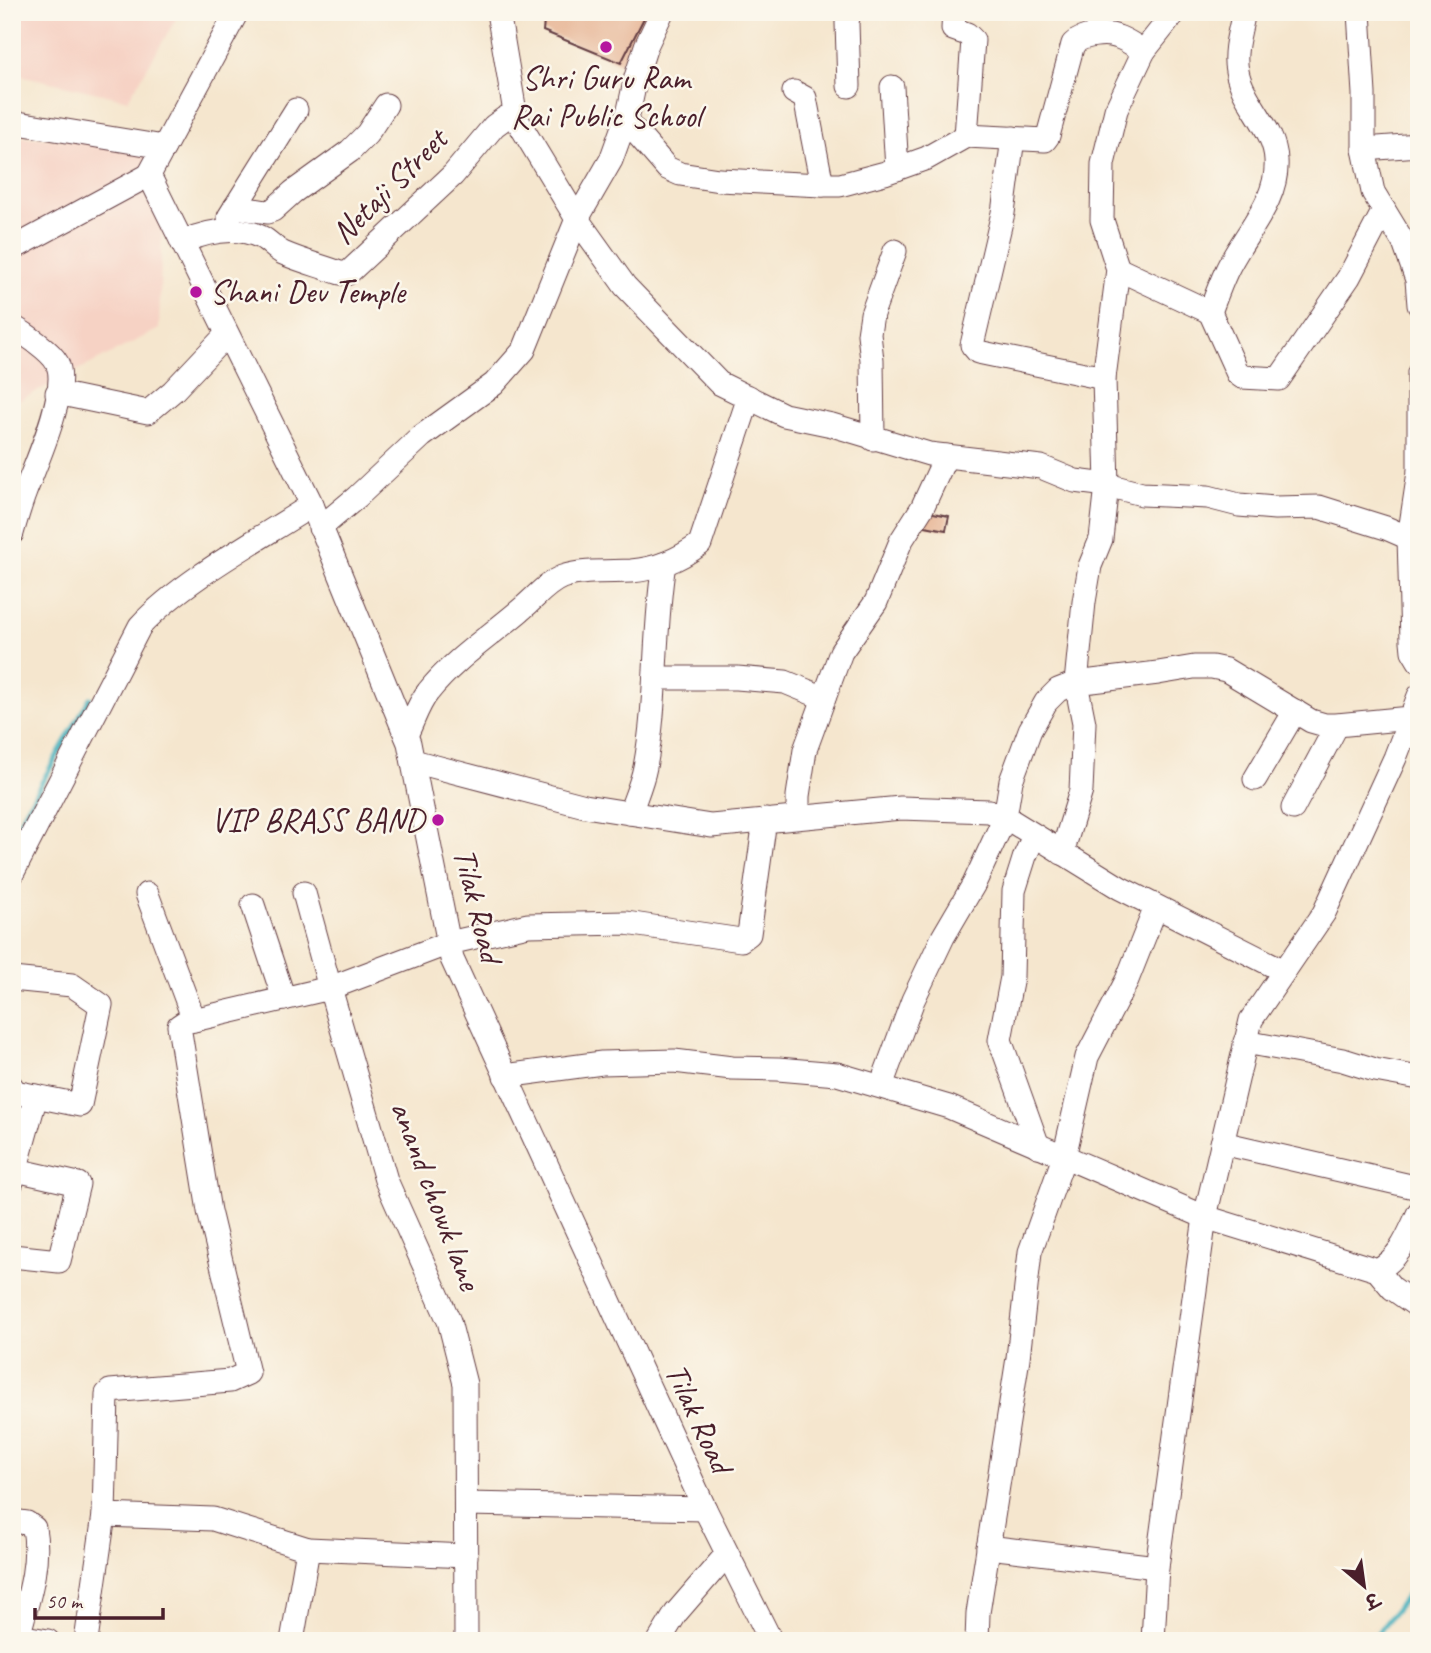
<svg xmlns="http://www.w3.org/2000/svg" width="1431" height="1653" font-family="Caveat,'Playpen Sans Deva',sans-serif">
<rect width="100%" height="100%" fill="#fbf7ec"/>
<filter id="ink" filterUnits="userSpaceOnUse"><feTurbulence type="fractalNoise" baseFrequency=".0143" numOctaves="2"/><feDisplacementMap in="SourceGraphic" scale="14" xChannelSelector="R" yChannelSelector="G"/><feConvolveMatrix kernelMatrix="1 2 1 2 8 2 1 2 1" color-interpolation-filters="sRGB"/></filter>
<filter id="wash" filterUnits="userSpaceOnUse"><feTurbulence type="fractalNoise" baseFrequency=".00686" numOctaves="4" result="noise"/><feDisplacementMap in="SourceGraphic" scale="28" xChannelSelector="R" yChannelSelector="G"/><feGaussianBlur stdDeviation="1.57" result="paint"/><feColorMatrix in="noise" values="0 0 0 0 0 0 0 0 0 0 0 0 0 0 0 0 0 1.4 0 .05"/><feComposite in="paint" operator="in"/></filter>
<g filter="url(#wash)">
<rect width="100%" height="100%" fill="#f5e6ce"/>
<g fill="#f6d2c4">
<path d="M12,12H180L128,100L12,73Z"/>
<path d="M12,136L164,147L159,329L12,404Z"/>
</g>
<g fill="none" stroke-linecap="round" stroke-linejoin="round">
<g stroke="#41b0bd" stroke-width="5">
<path d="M12,835L90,698"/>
<path d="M1372,1641L1419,1580"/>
</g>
</g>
<g id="blocks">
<g fill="#e6b292">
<path d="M545,12H647L621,63L543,31Z"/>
<path d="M928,512L949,516L946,530L925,526Z"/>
</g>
</g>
</g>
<g filter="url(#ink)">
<use href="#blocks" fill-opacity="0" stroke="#643d43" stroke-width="2"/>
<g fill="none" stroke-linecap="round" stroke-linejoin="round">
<defs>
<g id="minor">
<path d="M498,12L516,118L577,219L625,286L719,383L784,415L832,425L929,454L1041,467L1075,481L1107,485L1142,494L1208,497L1239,505L1275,508L1319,507L1386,528L1409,538"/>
<path d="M849,12L847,23L849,86"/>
<path d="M954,12L953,29L967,34L973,40L966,136"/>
<path d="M1359,12L1364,94V149L1373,192L1404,243L1417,280L1419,305"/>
<path d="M892,87L897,169"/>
<path d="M794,92L805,98L822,185"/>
<path d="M12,122L164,147"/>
<path d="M634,130L667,168L680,174L719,180L822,185H840L885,173L927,158L966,136L1045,140L1048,136L1073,44C1082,35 1106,32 1118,37C1127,40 1136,47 1144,51"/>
<path d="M1013,138L1003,213L972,345L978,352L1104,378"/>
<path d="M1364,149L1419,145"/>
<path d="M149,175L312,505L409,743L452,959L705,1509L771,1641"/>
<path d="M149,175L237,12"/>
<path d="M235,207L267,212L273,210L293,192L350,151L367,134L386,105"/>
<path d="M229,217L296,110"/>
<path d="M182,242C206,232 236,225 261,237C269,241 275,249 283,253C301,261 321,266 340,273H348L453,175L494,126L505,118H516"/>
<path d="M12,249L149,175"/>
<path d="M1118,269L1210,312C1215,299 1220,285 1226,272C1242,236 1279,202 1276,160C1275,128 1243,103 1237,71C1233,52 1240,31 1244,12"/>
<path d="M1210,312L1238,374L1242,377L1279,379L1349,277L1384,210"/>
<path d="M12,326C24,333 51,351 57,363C70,389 35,466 25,492C20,505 16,519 12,533"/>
<path d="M1419,373V470"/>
<path d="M57,393L148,412L173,391L227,334"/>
<path d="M873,439L872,360L869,334L872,314L895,251"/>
<path d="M1419,472L1409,538L1412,641L1413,651L1419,661"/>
<path d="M320,528L357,497L422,436L494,384L524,350L577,219L611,160L629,110L636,77L646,46L662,12"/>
<path d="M655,678H737L785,682L824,698"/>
<path d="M406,735C413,722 418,704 428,692C455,658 492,635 524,607C536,597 547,583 562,577C583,570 609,572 631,571C657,569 680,559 700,544L749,397"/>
<path d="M413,761L585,806L711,826L901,808L989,811L1005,817L1120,888L1284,971"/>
<path d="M1255,779L1295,711"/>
<path d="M1293,808L1337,725"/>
<path d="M630,813C635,798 642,783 645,767C658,700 653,631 664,564"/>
<path d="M798,817V796L805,750L841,652L876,602L901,541L922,508L946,456"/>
<path d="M1034,836L1025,856L1014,891L1012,977L1000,1040L1038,1146"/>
<path d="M1062,853L1081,791L1084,723L1076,683L1084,602L1090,566L1101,539L1107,485L1104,378L1118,269L1102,220L1103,164L1116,110L1144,51L1175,12"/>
<path d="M12,874L140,626C183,580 258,540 312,505"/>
<path d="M304,893L330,988L185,1022L179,1026L209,1211L248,1373L230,1381L110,1391L107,1394L104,1515L213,1519L308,1549"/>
<path d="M147,894L194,1020"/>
<path d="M253,905L284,999"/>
<path d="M12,979L72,985L101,1005L80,1105L15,1092L12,1087"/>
<path d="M1245,1042L1343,1060L1375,1070L1419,1078"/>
<path d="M505,1076L602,1063L674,1061L732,1068L778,1069L837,1074L949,1107L1205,1217L1377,1270L1392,1288L1419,1307"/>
<path d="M881,1086L913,1000L943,937L974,884L1005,817L1011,781L1030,730L1046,702L1058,690L1076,683L1158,673L1194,667H1212L1226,670L1311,721L1325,725H1337L1410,718"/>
<path d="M1222,1143L1419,1188"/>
<path d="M12,1182L36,1096"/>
<path d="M12,1256L59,1261L78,1184L16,1170"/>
<path d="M1377,1270C1401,1258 1408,1235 1419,1212"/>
<path d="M466,1504L705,1509"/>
<path d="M12,1521L27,1523L34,1528C41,1565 26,1605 17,1641"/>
<path d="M988,1547L1157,1567"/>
<path d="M18,1636L48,1641"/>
<path d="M86,1641L104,1515"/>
<path d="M292,1641L308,1549L466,1556"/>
<path d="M466,1641L465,1384L449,1321L386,1180L330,988L449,943L528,925L626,923L741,940L749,934L765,820"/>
<path d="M659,1641L676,1613L727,1554"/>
<path d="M977,1641L978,1613L1018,1358L1030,1252L1064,1157L1087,1057L1127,980L1156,907"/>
<path d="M1153,1641L1157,1567L1205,1217L1251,1020L1324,913L1395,758L1419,696"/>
</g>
</defs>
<use href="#minor" stroke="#643d43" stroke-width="25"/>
<use href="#minor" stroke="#fff" stroke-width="23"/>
</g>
</g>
<g fill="#b5179e" stroke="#fbf7ec" stroke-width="2.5">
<circle cx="606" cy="47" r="7"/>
<circle cx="196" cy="292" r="7"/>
<circle cx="438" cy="820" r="7"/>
</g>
<g text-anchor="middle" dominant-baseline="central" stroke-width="5" stroke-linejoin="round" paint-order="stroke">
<g font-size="33" fill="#4a1f2b" stroke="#fbf7ec">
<text x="606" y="78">Shri Guru Ram<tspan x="606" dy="38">Rai Public School</tspan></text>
<text x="210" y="292" text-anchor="start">Shani Dev Temple</text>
<text x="424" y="820" text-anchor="end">VIP BRASS BAND</text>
</g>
<g font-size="33" fill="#4a1f2b" stroke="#fbf7ec">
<text transform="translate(389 186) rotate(-45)">Netaji Street</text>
<text transform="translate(478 905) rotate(76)">Tilak Road</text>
<text transform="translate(436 1195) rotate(69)">anand chowk lane</text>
<text transform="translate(699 1418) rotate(65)">Tilak Road</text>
</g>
</g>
<rect width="1431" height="1653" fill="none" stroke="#fbf7ec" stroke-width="42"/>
<g transform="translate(1364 1586) rotate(151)" stroke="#fbf7ec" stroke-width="5" paint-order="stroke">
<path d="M0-5L12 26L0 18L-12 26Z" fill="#4a1f2b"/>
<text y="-10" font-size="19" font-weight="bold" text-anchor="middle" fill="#4a1f2b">उ</text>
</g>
<path d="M35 1608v10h128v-10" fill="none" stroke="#4a1f2b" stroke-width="3.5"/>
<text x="46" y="1608" font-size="21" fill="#4a1f2b" stroke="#fbf7ec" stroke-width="5" paint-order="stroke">50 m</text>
</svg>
